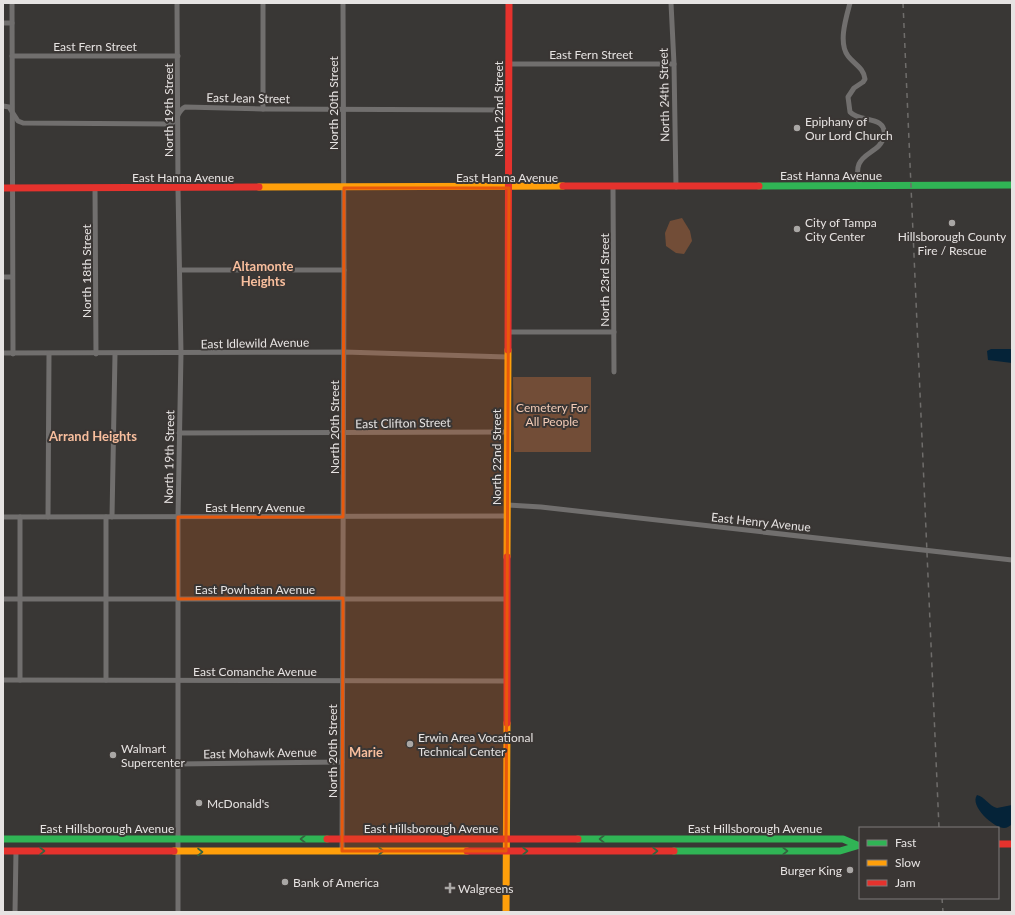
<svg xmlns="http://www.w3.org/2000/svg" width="1015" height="915" font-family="Lato,sans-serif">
<rect width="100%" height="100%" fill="#393735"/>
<g fill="#724d37">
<path d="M682,218L690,231L692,241L684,254L676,253L666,246L665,233L670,221Z"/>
<path d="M513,377H591V452H514Z"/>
</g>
<g fill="#052338">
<path d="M991,349H1012V363L988,360L987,351Z"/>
<path d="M977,795C985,797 989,806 997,808L1012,805V824C1010,826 1007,828 1004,828C994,828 969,806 977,795Z"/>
</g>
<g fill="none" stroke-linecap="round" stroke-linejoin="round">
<g stroke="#716f6e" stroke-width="5">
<path d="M12,3L13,354"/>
<path d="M177,3L178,189L181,353L178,517V912"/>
<path d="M671,3L674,64L676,187"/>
<path d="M850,3C846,18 838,43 848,56C854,64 864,68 865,79L863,82L854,88L848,97L850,112C860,123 887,115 884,136C881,151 864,152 859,164C856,171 858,179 860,186"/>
<path d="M3,23H12"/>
<path d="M12,56H178"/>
<path d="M509,64H674"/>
<path d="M3,106L9,107L18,121L23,123L171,124C178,120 178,110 185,107L263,109L509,110"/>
<path d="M263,109V3"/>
<path d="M613,187L614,372"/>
<path d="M95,188L96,354"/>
<path d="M180,270H344"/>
<path d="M3,277H12"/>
<path d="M508,332H614"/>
<path d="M3,353L344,352L507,357"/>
<path d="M179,433L508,432"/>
<path d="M507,505L541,507L1012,560"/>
<path d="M3,517L507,516"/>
<path d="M20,517V680"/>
<path d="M48,517L49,354"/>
<path d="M112,517L115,354"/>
<path d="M3,599H507"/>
<path d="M3,680L507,681"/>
<path d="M106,680V517"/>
<path d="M178,764L342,762"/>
<path d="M342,851L344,270L343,3"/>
<path d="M15,912L16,851"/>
</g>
<g stroke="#30b455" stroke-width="7">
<path d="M759,186L1012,185"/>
<path d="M3,839H327"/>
<path d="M578,839H843L857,845"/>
<path d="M674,851H840L860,845"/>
</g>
<g stroke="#ff9f0a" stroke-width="7">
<path d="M259,187L563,186"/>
<path d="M507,557L508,350"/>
<path d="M174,851H467"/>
<path d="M506,912L507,723"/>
</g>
<g stroke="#e5322d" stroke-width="7">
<path d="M563,186H759"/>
<path d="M3,188L259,187"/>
<path d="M508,350L509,3"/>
<path d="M507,723V557"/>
<path d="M327,839H578"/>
<path d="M998,844H1012"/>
<path d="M3,851H174"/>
<path d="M467,851H674"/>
</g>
<g stroke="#6f6d6b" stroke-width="1.5" stroke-dasharray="5 5" stroke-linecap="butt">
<path d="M903,3L939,828"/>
<path d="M942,898L943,912"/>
</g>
</g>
<defs><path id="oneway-chevron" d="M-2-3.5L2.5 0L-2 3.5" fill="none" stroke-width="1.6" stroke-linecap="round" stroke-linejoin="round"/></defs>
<g stroke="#366240">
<use href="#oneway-chevron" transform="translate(303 839) rotate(180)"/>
<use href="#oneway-chevron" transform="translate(602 839) rotate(180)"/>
<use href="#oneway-chevron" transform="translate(42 851)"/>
<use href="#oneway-chevron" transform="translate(381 851)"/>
<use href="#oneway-chevron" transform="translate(525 851)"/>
<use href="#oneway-chevron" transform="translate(655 851)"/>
<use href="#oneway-chevron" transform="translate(785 851)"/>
<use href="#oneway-chevron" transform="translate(200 852)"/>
</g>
<path fill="#e8590c" fill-opacity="0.2" stroke="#e8590c" stroke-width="3" stroke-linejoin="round" d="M344,188H509L506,851H342L343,598L178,599V517H343Z"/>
<g fill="#a9a7a5" stroke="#3a3634" stroke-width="1.5">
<circle cx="797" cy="128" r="4"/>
<circle cx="952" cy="223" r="4"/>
<circle cx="797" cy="229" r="4"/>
<circle cx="410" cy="744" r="4"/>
<circle cx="113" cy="755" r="4"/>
<circle cx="199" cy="803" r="4"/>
<circle cx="850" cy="870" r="4"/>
<circle cx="285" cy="882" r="4"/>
<path d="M448 882h4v4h4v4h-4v4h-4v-4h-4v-4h4z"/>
</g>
<g text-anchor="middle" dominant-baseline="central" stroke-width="4" stroke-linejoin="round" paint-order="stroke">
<g font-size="12" fill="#e6e3e2" stroke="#3a3634">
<text x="95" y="46">East Fern Street</text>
<text x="591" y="54">East Fern Street</text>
<text transform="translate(664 95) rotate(-91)">North 24th Street</text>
<text transform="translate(248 98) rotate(1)">East Jean Street</text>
<text transform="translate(333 103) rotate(-90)">North 20th Street</text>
<text transform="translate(498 109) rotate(-90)">North 22nd Street</text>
<text transform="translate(168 110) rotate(-90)">North 19th Street</text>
<text x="831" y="175">East Hanna Avenue</text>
<text x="183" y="177">East Hanna Avenue</text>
<text x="507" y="177">East Hanna Avenue</text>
<text transform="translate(86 271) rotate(-90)">North 18th Street</text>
<text transform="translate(604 280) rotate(-90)">North 23rd Street</text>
<text transform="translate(255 343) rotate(-1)">East Idlewild Avenue</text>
<text transform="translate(403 423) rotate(-1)">East Clifton Street</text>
<text transform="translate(334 427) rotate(-90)">North 20th Street</text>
<text transform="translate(169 457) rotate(-89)">North 19th Street</text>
<text transform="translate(496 457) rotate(-90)">North 22nd Street</text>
<text x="255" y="507">East Henry Avenue</text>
<text transform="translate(761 522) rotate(6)">East Henry Avenue</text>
<text x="255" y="589">East Powhatan Avenue</text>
<text x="255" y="671">East Comanche Avenue</text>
<text transform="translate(332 751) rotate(-90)">North 20th Street</text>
<text transform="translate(260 753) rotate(-1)">East Mohawk Avenue</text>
<text x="107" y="828">East Hillsborough Avenue</text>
<text x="431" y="828">East Hillsborough Avenue</text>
<text x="755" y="828">East Hillsborough Avenue</text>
</g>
<g font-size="12" fill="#e6e3e2" stroke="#3a3634" text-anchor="start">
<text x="805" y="121">Epiphany of<tspan x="805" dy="14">Our Lord Church</tspan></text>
<text x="805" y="222">City of Tampa<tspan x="805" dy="14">City Center</tspan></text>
<text x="952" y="236" text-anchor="middle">Hillsborough County<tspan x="952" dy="14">Fire / Rescue</tspan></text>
<text x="418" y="737">Erwin Area Vocational<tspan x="418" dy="14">Technical Center</tspan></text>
<text x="121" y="748">Walmart<tspan x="121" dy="14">Supercenter</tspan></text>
<text x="207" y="803">McDonald's</text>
<text x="842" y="870" text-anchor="end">Burger King</text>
<text x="293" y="882">Bank of America</text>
<text x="458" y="888">Walgreens</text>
</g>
<g font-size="12" fill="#f2cbb6" stroke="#3a3634">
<text x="552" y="407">Cemetery For<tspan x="552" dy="14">All People</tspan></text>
</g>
<g font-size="13" font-weight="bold" fill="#f8be9d" stroke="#3a3634">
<text x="263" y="266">Altamonte<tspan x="263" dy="15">Heights</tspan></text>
<text x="93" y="436">Arrand Heights</text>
<text x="366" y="752">Marie</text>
</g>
</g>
<rect width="1015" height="915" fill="none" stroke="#e6e3e2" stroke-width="8"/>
<rect x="859" y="827" width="140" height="72" fill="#3a3634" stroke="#7f7b7a"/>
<rect x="867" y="840" width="20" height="6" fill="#30b455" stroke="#7f7b7a"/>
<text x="895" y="847" font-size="12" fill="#e6e3e2">Fast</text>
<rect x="867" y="860" width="20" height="6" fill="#ff9f0a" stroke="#7f7b7a"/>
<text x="895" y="867" font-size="12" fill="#e6e3e2">Slow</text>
<rect x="867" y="880" width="20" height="6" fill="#e5322d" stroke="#7f7b7a"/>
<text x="895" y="887" font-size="12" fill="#e6e3e2">Jam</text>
</svg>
